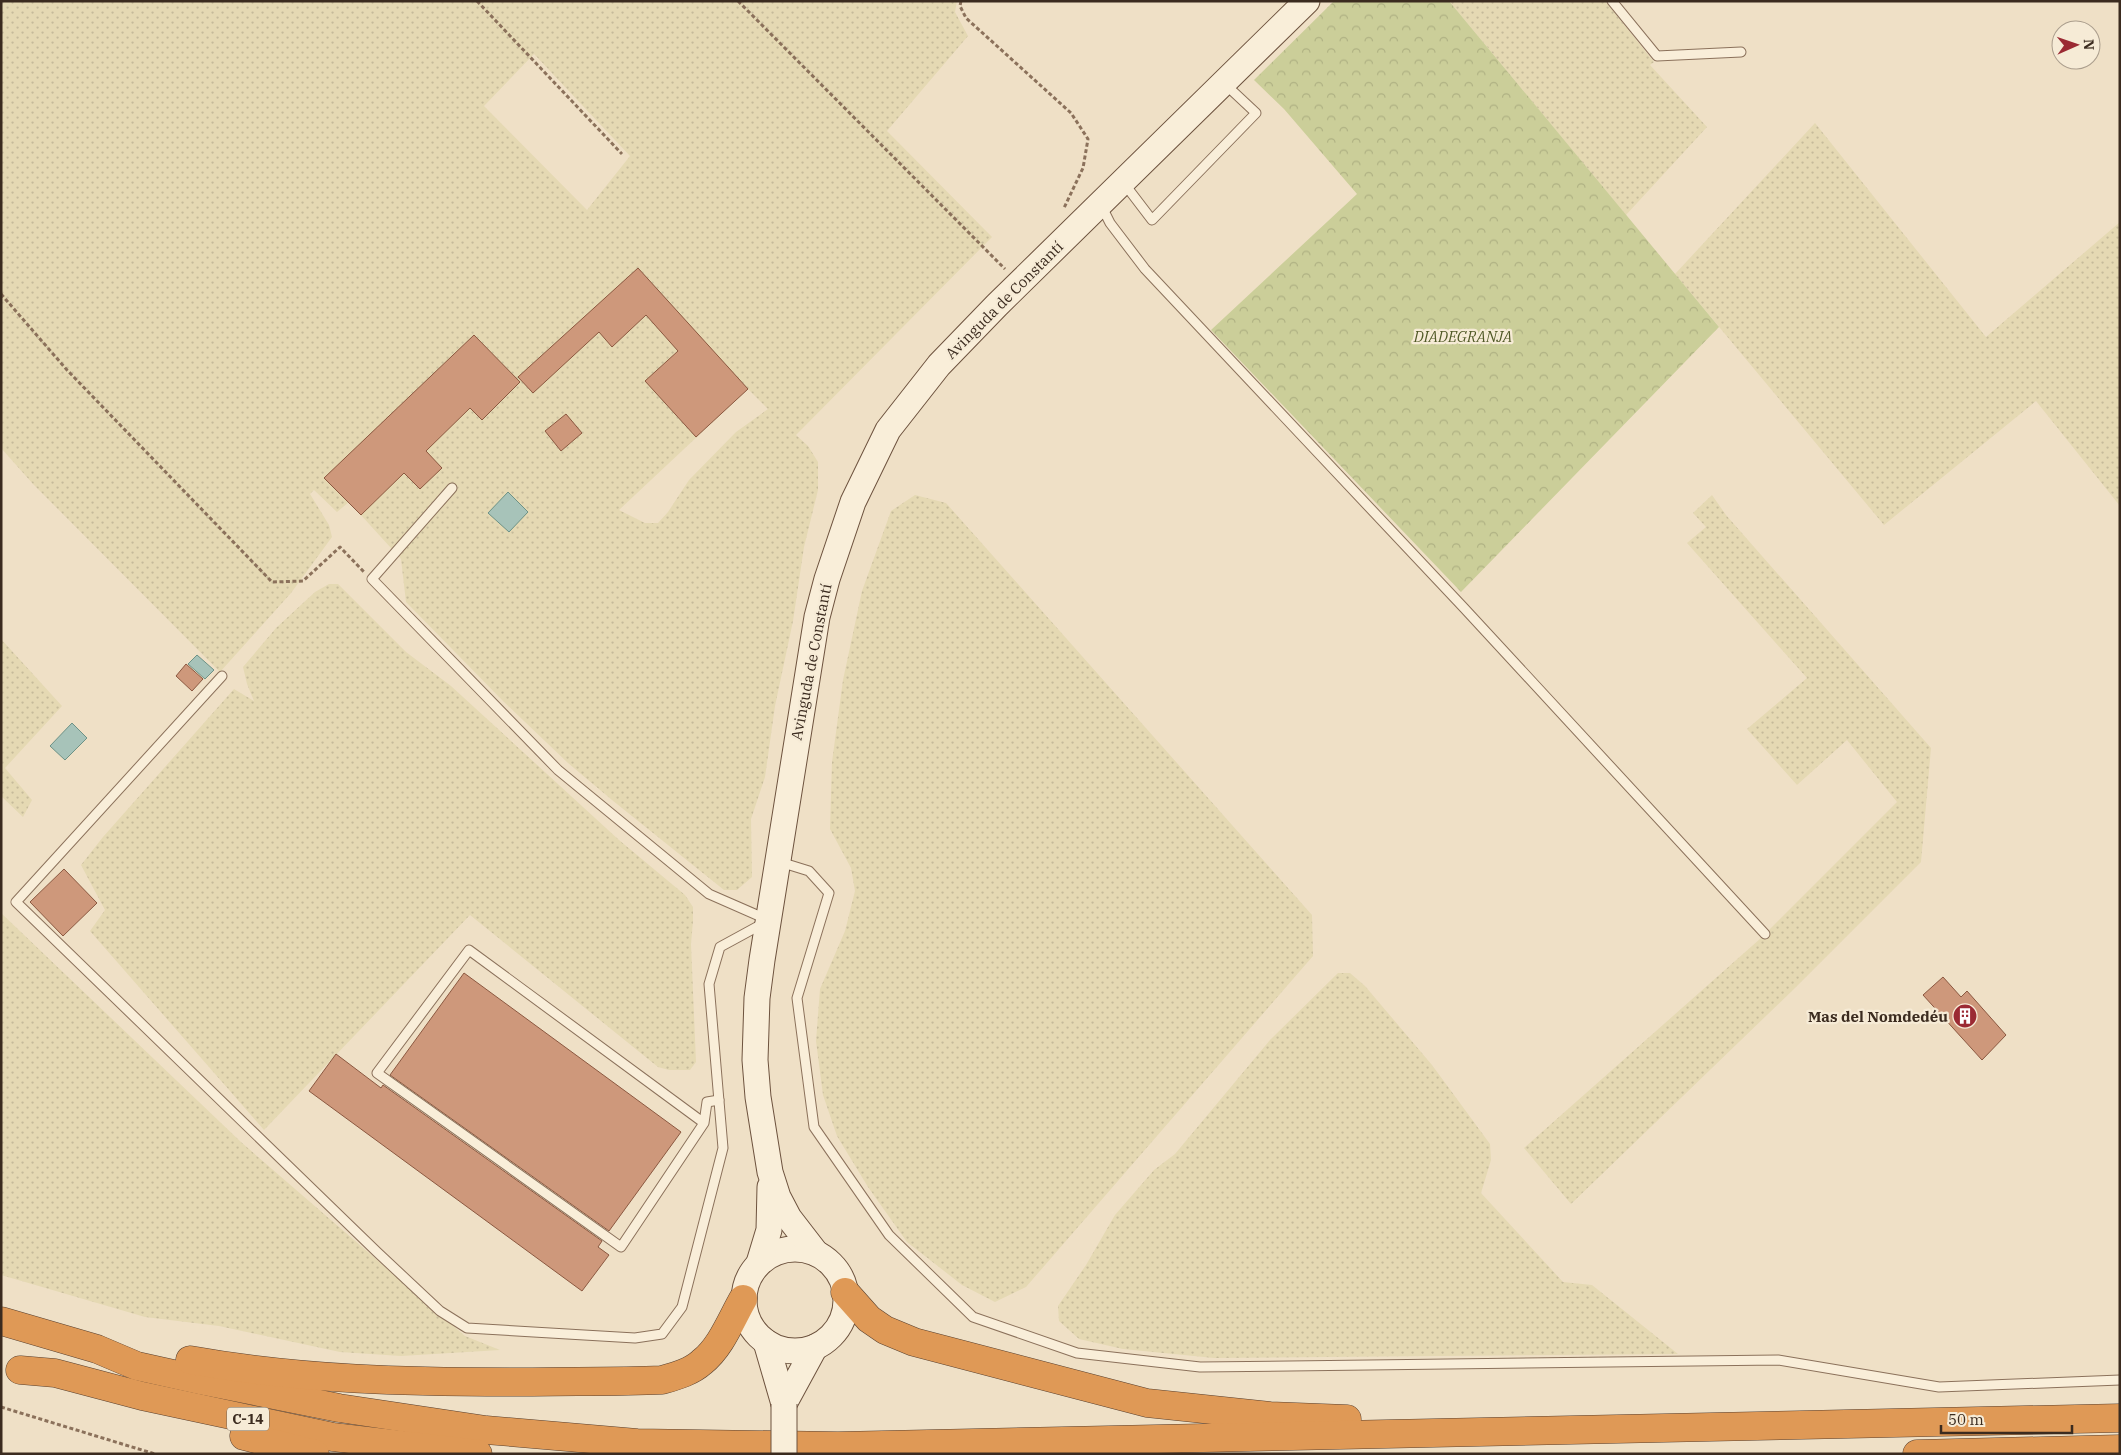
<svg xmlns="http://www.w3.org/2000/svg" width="2121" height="1455" font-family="'IBM Plex Serif',serif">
<defs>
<pattern id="farmland-dots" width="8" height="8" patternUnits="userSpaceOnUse" patternTransform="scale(1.25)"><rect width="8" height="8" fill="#e5d9b3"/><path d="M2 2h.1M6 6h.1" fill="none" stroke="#c5ba9a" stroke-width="1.8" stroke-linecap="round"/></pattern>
<pattern id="forest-crowns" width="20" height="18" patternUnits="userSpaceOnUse" patternTransform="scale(1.25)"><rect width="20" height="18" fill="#cbce99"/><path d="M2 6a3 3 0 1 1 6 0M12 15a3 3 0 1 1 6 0" fill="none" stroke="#afb183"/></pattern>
</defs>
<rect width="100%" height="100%" fill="#efe0c6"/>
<g fill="url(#farmland-dots)" fill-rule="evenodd">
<path d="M1,1H957L955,12L968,36L887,131L992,237L796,435L808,446L818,462V490L804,547L793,621L775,706L765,777L751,819L752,877L737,890H724L612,800L568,763L502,700L406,602L401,559L349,502L337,512L314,490L310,494L329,525L332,537L291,593L220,672L33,484L1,448ZM534,54L630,156L587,210L484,106ZM748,389L768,409L736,432L689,480L668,512L658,523H645L619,510Z"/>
<path d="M1449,1H1605L1654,62L1650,65L1707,127L1626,215Z"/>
<path d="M1815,123L1986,337L2120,222V506L2036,401L1884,525L1675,274Z"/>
<path d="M915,495L946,503L1312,915L1313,956L1026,1287L995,1302L962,1285L907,1242L868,1187L837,1136L823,1095L816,1041L820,989L845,931L855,891L851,868L830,829L832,762L843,680L862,591L891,511Z"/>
<path d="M1712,495L1726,515L1931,748L1921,862L1795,988L1571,1204L1524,1148L1761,938L1897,802L1847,740L1797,785L1747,729L1807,678L1687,543L1706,527L1693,513Z"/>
<path d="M329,584H338L406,652L451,686L619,840L685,895L693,907V921L691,944L696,1062L690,1070H669L658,1067L470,915L264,1130L90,931L105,910L81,865L103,837L234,689L254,701L247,684L243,667L276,628L315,592Z"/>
<path d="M1,639L62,706L5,768L32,800L23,817L1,796Z"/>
<path d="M1,913L242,1143L465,1336L500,1350L401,1356L340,1352L219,1326L145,1317L1,1275Z"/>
<path d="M1338,973H1350L1365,986L1432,1065L1490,1144L1491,1160L1481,1193L1563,1282L1592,1285L1678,1354L1214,1358L1123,1349L1079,1339L1059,1321L1058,1306L1086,1265L1115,1215L1154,1170L1175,1154L1270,1040Z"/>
</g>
<path fill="url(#forest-crowns)" d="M1334,1H1449L1719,327L1461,592L1211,330L1357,194L1284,109L1254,80Z"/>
<g fill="#a7c3b9" stroke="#6d9286">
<path d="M508,492L528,512L509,532L488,513Z"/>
<path d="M197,655L214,670L205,679L188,664Z"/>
<path d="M72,723L87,738L65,760L50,746Z"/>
</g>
<g fill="#ce987b" stroke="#8b5840">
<path d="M638,268L748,389L696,437L645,381L678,351L646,315L612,347L599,332L533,393L518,377Z"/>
<path d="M474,335L520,382L482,420L470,408L426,451L442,468L420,489L404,473L361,515L324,478Z"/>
<path d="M566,414L582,433L561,451L545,431Z"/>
<path d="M186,664L203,679L192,691L176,676Z"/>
<path d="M64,869L97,903L63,936L30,902Z"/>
<path d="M464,973L681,1132L609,1231L390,1075Z"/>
<path d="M1943,977L1961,997L1967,991L2006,1035L1982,1060L1923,995Z"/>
<path d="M336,1054L381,1088L383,1085L602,1241L598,1247L609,1255L582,1291L309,1091Z"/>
</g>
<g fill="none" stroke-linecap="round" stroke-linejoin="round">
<defs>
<g id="lane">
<path d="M1612,1L1657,56L1741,52"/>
<path d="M1123,182L1152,220L1256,113L1225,84"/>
<path d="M1101,205L1110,223L1145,269L1464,608L1765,934"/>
<path d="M452,488L372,579L558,770L709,894L766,919"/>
<path d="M222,676L16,902L377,1252L440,1311L467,1328L635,1338L662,1334L682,1307L723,1148L709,984L720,947L764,923"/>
<path d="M780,862L809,871L829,893L797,998L814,1127L889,1235L973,1317L1077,1353L1200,1367L1778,1360L1939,1387L2120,1380"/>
<path d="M704,1123L621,1247L377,1073L469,950L704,1123L707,1102L719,1100"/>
</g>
<g id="secondary">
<circle cx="795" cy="1300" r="51"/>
<path d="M816,1253L789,1218L778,1197L770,1172L758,1097L755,1060L757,998L762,960L817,617L827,579L853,502L888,430L939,365L997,305L1307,1"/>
<path d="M759,1263L769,1230L770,1187"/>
<path d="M766,1342L784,1404"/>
<path d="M784,1404L815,1347"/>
</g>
<g id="highway">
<path d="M845,1292L869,1319L885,1330L914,1342L1147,1403L1270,1416L1347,1419"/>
<path d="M1,1321L97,1349L137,1366L200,1380L339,1408L486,1430L637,1443L838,1446L2120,1418"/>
<path d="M190,1360C302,1380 408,1382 522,1382C568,1381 615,1382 662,1380C676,1376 691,1372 702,1362C721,1347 731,1320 743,1299"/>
<path d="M20,1370L55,1373L142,1396L333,1437L478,1454"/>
<path d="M244,1436L315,1454"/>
<path d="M1917,1454L2120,1449"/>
</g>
</defs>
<use href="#lane" stroke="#8b715b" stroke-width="11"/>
<use href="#secondary" stroke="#6d523e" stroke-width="27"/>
<use href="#highway" stroke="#59402f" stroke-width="29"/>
<g stroke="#8b715b" stroke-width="3" stroke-dasharray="4 2.5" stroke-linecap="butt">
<path d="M477,1L622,154"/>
<path d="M738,1L1005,269"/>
<path d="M961,1L960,6L966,18L1071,113L1088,139L1083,168L1064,208"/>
<path d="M1,294L67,370L272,582L303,581L340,547L364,572"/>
<path d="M1,1407L155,1454"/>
</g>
<use href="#lane" stroke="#f9eed9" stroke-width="9"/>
<use href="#secondary" stroke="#f9eed9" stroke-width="25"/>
<use href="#highway" stroke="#df9956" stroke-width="28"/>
<defs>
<path id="secondary-bridge" d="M784,1454V1404"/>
</defs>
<use href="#secondary-bridge" stroke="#6d523e" stroke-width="27" stroke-linecap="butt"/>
<use href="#secondary-bridge" stroke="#f9eed9" stroke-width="25"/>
</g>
<defs>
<symbol id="building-disc" viewBox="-11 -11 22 22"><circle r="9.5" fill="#9b2a33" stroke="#f6ebd6"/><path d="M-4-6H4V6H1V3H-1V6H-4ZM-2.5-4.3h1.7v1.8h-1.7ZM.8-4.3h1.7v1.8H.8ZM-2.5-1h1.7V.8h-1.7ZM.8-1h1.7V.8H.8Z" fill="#fff"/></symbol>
</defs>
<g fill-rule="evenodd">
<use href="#building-disc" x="1951" y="1002" width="28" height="28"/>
</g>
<g text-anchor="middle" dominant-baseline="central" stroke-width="4.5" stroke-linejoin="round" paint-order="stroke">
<rect fill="#f6ebd6" stroke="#736556" stroke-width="1" x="227" y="1407.5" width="42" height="23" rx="4"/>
<g font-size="14" font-weight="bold" fill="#3b2b1f">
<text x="248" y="1419">C-14</text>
</g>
<g font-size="15" fill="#3b2b1f" stroke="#f6ebd6">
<text transform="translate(1004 300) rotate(-45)">Avinguda de Constantí</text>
<text transform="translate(811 662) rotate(-79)">Avinguda de Constantí</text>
</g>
<g font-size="15" font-style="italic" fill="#4f5825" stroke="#f6ebd6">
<text x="1463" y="336">DIADEGRANJA</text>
</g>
<g font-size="15" font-weight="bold" fill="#3b2b1f" stroke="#f6ebd6" text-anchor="end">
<text x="1948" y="1016">Mas del Nomdedéu</text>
</g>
</g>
<rect width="2121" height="1455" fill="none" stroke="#3b2b1f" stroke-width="5"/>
<g transform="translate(2076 45) rotate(88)"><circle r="24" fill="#f6ebd6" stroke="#ab9e8d"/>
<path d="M0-4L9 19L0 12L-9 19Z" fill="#9b2a33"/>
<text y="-8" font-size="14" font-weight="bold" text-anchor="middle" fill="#3b2b1f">N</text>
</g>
<path d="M1941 1425v8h131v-8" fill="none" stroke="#3b2b1f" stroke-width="2.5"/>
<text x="1948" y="1425" font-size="15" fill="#3b2b1f" stroke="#f6ebd6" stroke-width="4" paint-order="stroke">50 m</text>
</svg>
